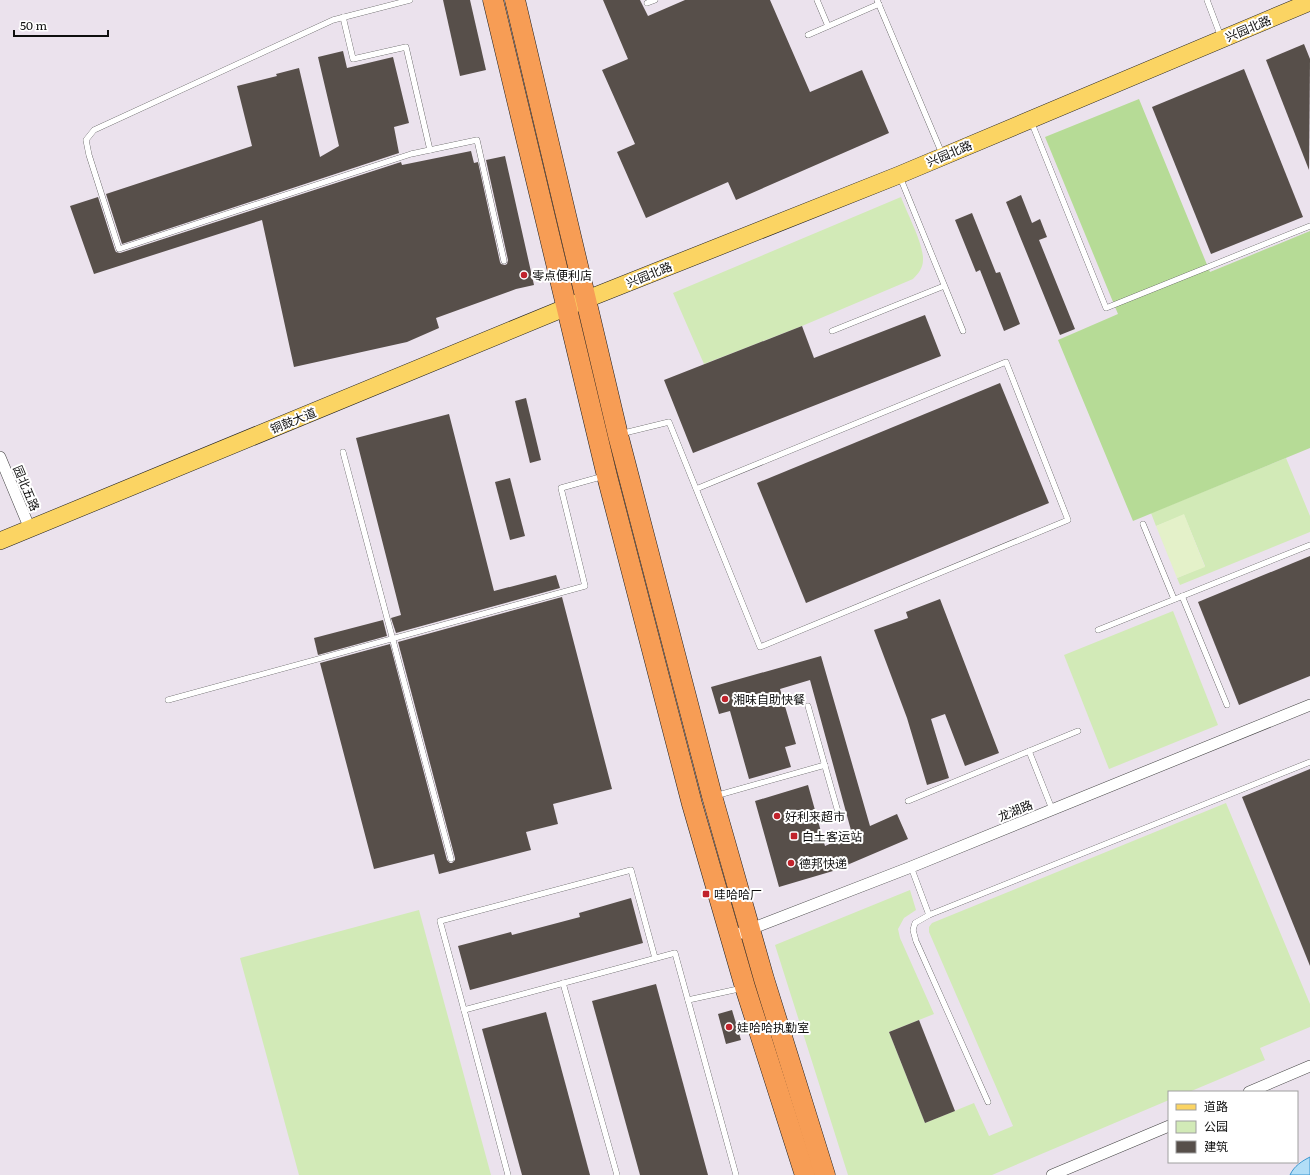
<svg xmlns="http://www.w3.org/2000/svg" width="1310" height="1175" font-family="Literata,'Noto Sans SC',serif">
<rect width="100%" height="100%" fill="#fffcef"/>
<path fill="#ebe2ed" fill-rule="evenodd" d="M0,0H1310V1157L1300,1162L1293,1170L1290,1175H0ZM1169,1092H1297V1162H1169Z"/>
<g fill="#d2eab7">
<path d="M901,197C907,213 924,245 923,260C923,268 918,274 913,279L802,326L704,364L673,293Z"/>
<path d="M1286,458L1310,516V532L1180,585L1177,578L1205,566L1184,515L1156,526L1151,513Z"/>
<path d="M1173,611L1218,725L1109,769L1064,655Z"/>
<path d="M1226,803L1310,1004V1027L1260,1048L1265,1060L1189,1092H1169V1100L992,1175H848L775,945L910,890L916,910L904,918L898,929L900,938L934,1014L889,1032L925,1123L974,1103L989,1136L1013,1126L929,932V927L932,923Z"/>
<path d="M419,910L491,1175H299L240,958Z"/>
</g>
<path fill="#b6db96" d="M1139,99L1210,272L1310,231V448L1133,521L1058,340L1118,314L1045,137Z"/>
<path fill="#e4f1c9" d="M1184,514L1205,567L1177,578L1156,526Z"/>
<path fill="#b2def7" stroke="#3895d0" d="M1310,1157V1175H1290C1294,1166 1302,1161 1310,1157Z"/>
<g fill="#574f4a">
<path d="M443,0H470L486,70L460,76Z"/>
<path d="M603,0H640L648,16L685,0H770L810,92L862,70L889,133L736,200L728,182L646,218L617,152L635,144L602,70L628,59Z"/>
<path d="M1304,44L1310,59L1309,170L1266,60Z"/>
<path d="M343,51L347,68L393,57L409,123L394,127L399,153L122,244L106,194L252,146L237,86L277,76L276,74L299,68L320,157L339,146L318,57Z"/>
<path d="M1244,69L1303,217L1211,254L1152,107Z"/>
<path d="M471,151L474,163L478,162L500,262L501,264L505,265L507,264L508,260L486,160L505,156L534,285L516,289L436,318L439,328L407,342L294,367L262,220L94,274L70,206L98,197L115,250L116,252L120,253L401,162L402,165Z"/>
<path d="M1021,195L1032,223L1040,219L1047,237L1039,240L1075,329L1060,335L1006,202Z"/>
<path d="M972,213L996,273L1000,272L1020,324L1004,331L980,270L976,272L955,220Z"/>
<path d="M925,315L941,356L693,453L664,380L802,326L814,358Z"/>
<path d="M1000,383L1049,503L806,603L757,483Z"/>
<path d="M526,398L541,460L530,463L515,401Z"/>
<path d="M449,414L494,591L556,575L560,588L396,633L391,618L401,615L356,438Z"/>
<path d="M510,478L525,536L510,540L495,482Z"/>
<path d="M1310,556V676L1239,705L1198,602Z"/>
<path d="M562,597L612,789L553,804L558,824L526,832L531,850L439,874L434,854L374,869L320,663L390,644L447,860L450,863H452L455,860V858L398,642Z"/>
<path d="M940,599L999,753L965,766L945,714L931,719L949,778L927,785L907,718L874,630L908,618L906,612Z"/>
<path d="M383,620L387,636L318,655L314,638Z"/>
<path d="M821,656L870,826L897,814L908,839L833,871L779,887L755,801L808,785L825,846L852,834L810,680L780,689L796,744L785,747L791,767L749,779L730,711L719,714L711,687Z"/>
<path d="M1310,769V966L1242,797Z"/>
<path d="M631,898L643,943L470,990L458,946L511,932L512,935L580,917L579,913Z"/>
<path d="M656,984L708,1175H640L592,1001Z"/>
<path d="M732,1010L741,1040L726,1044L718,1014Z"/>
<path d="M546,1012L590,1175H522L482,1029Z"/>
<path d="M919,1020L955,1111L925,1123L889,1032Z"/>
</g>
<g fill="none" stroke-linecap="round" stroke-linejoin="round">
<defs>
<g id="lane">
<path d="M410,0L333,20L94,130L86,140L89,155L119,249L411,154L477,140L504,261"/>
<path d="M817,0L828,26"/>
<path d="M877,0L943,156"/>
<path d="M1207,0L1221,37"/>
<path d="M647,3L655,0"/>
<path d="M343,17L353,59L406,47L430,150"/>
<path d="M808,35L879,4"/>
<path d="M1031,121L1106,308L1310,226"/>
<path d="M900,177L963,331"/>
<path d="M832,331L944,286"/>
<path d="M620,434L669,422L760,647L1068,520L1006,362L696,489"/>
<path d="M343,452L451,859"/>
<path d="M1143,524L1174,599"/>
<path d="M1182,596L1227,705"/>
<path d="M1098,630L1310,545"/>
<path d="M168,700L585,586L561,488L604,476"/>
<path d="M808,706L840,819"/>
<path d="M1029,751L1052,809"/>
<path d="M715,796L825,765"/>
<path d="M908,801L1078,731"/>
<path d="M911,867L929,915"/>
<path d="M563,983L617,1175"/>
<path d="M688,1000L743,988"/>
<path d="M464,1010L440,921L631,870L655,958"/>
<path d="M988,1102L916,941L913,930L915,923L929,915L1310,762"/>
<path d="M508,1175L464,1010L675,953L736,1175"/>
</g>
<g id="street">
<path d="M0,457L30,529"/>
<path d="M730,937L911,867L1310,705"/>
<path d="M1249,1092L1310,1066"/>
<path d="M1052,1175L1169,1126"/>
</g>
<path id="primary" d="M0,541L567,307L899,175L1310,2"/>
<g id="highway">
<path d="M493,0L607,476L692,804L745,987L805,1175"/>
<path d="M515,0L618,435L712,796L764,979L825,1175"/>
</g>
</defs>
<use href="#lane" stroke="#414141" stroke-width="6"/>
<use href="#street" stroke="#414141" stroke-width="12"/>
<use href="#primary" stroke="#1f1f1f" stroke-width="18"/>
<use href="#highway" stroke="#1f1f1f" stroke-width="21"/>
<use href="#lane" stroke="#fff" stroke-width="5.5"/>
<use href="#street" stroke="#fff" stroke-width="11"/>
<use href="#primary" stroke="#fbd463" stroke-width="17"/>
<use href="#highway" stroke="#f79d55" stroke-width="20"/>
</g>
<g fill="#c1232c" stroke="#fff" stroke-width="1.5">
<circle cx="524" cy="275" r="4"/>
<circle cx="725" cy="699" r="4"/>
<circle cx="777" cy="816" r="4"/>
<rect x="790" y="832" width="8" height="8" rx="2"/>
<circle cx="791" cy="863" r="4"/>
<rect x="702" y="890" width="8" height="8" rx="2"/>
<circle cx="729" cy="1027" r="4"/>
</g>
<g text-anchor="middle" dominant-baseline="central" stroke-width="4" stroke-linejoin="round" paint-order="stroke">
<g font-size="12" fill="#0e0e0e" stroke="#fff">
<text transform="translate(1248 28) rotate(-23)">兴园北路</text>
<text transform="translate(949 153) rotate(-23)">兴园北路</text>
<text transform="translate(649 274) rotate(-22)">兴园北路</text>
<text transform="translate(293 420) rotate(-22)">铜鼓大道</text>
<text transform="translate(27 488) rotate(67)">园北五路</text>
<text transform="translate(1015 810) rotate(-22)">龙湖路</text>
</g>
<g font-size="12" fill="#0e0e0e" stroke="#fff" text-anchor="start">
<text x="532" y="275">零点便利店</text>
<text x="733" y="699">湘味自助快餐</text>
<text x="785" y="816">好利来超市</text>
<text x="802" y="836">白土客运站</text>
<text x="799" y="863">德邦快递</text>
<text x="714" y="894">哇哈哈厂</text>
<text x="737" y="1027">娃哈哈执勤室</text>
</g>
</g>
<rect x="1168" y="1091" width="130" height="72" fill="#ffffff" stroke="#9f9f9f"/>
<rect x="1176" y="1104" width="20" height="6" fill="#fbd463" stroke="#9f9f9f"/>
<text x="1204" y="1111" font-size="12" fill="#0e0e0e">道路</text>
<rect x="1176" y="1121" width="20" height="12" fill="#d2eab7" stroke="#9f9f9f"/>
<text x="1204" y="1131" font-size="12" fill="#0e0e0e">公园</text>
<rect x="1176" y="1141" width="20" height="12" fill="#574f4a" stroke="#9f9f9f"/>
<text x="1204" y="1151" font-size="12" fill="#0e0e0e">建筑</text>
<path d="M14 30v6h94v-6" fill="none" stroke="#0e0e0e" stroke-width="2"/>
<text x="20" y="30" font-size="12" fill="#0e0e0e" stroke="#ffffff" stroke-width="3" paint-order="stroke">50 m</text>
</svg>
